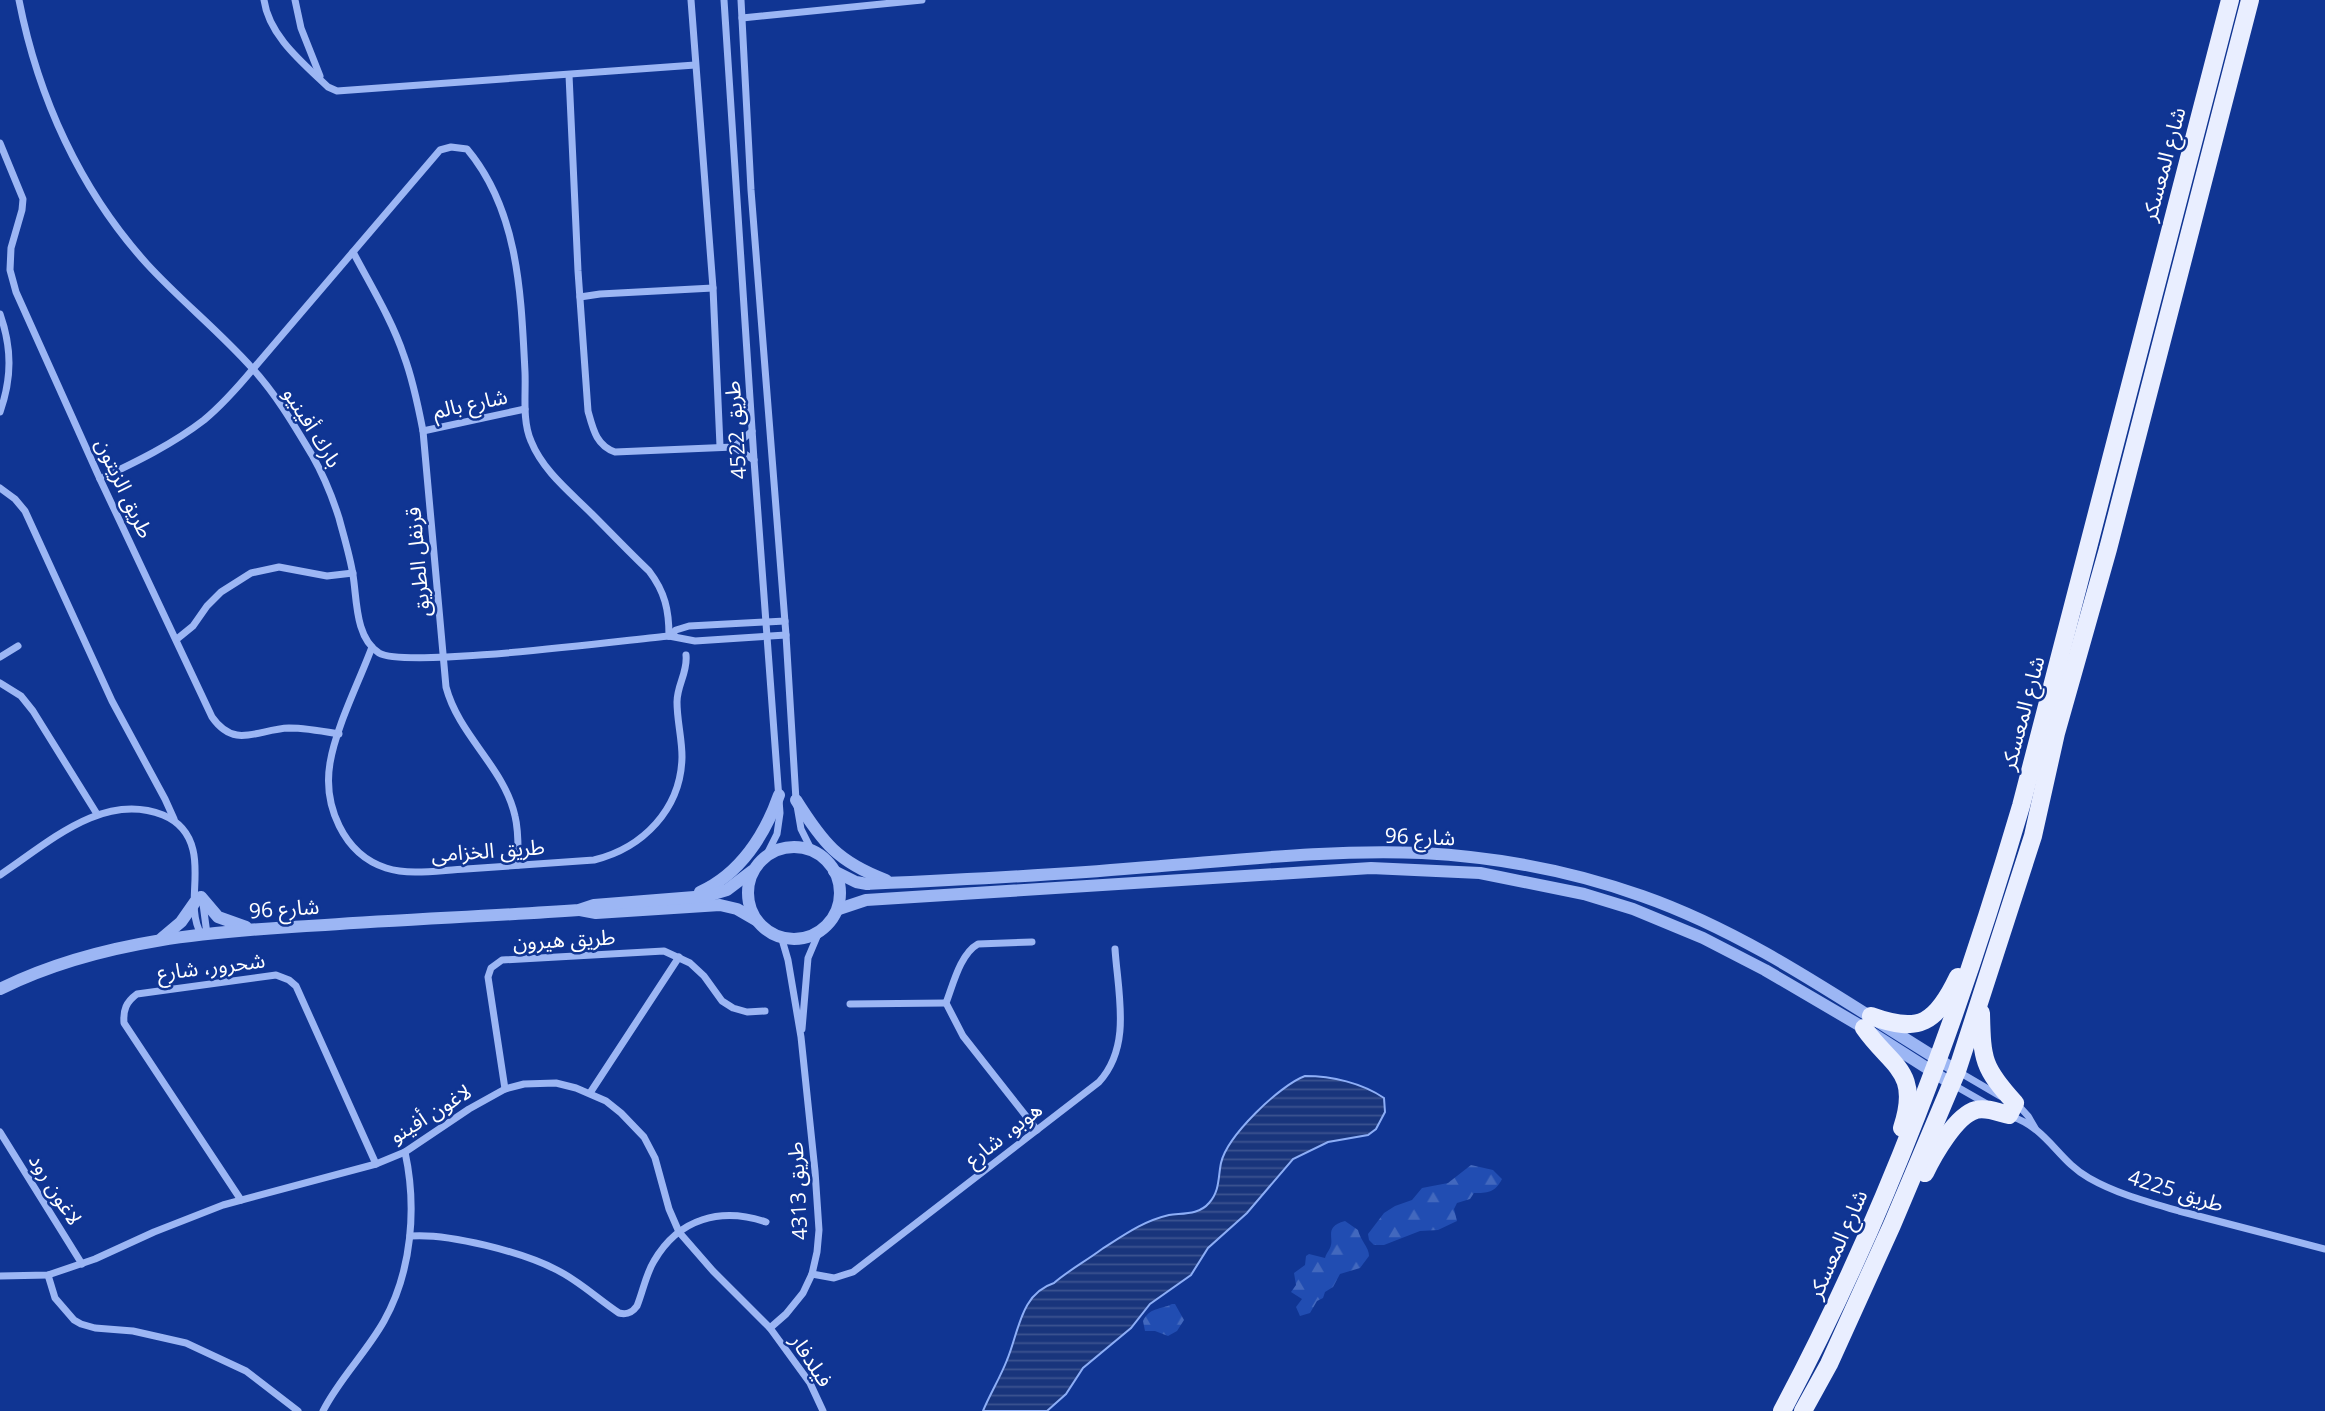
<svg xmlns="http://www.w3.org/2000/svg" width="2325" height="1411" font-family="'Open Sans','Noto Sans Arabic',sans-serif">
<defs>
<pattern id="forest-firs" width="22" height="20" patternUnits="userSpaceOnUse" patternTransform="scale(1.75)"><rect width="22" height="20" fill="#214db2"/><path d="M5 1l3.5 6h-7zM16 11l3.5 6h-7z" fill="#4268be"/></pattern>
<pattern id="water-rules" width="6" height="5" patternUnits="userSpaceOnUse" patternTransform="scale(1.75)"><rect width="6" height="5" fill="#19357c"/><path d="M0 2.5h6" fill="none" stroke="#3c5390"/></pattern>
</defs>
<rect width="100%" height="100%" fill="#103593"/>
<g fill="url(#forest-firs)">
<path d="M1471,1165L1493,1170L1502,1179C1495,1193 1487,1193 1474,1193L1470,1199L1457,1203L1454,1209L1457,1221L1438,1230L1420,1231L1384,1245H1374L1369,1240L1368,1234L1384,1213L1395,1206L1412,1200L1422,1188L1448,1183Z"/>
<path d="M1345,1221L1358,1230C1360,1240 1369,1247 1369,1256L1360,1268L1340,1274L1333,1287L1325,1292L1323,1298L1317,1301L1310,1313L1300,1316L1296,1307L1302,1299L1291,1292L1296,1285L1294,1273L1305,1265L1306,1256L1309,1254L1325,1258C1326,1254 1328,1252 1330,1248C1335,1238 1323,1227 1345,1221Z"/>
<path d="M1172,1304H1175L1184,1320L1177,1331L1168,1336L1155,1331H1145L1143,1321C1150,1307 1160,1310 1172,1304Z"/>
</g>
<path fill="url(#water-rules)" stroke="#8daef7" stroke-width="2" d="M1305,1076C1332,1076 1362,1083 1384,1098L1385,1112L1376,1129L1368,1135L1328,1142L1293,1159L1247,1213L1208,1248L1191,1275L1150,1304L1131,1328L1083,1368L1066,1394L1047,1411H983C990,1394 1000,1378 1007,1360C1019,1332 1020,1294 1054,1283C1069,1270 1086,1261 1102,1249C1124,1235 1143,1221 1169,1215C1182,1213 1199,1215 1209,1203C1220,1191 1218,1177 1221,1163C1227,1136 1280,1085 1305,1076Z"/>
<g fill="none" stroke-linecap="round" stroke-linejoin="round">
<g stroke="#9cb6f4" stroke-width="7">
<path d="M19,0C38,97 80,190 147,264C180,300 219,331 252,368C276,394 294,425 312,455C324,476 332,496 339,518C344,537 350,556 353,575C357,599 355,638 379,653C406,669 625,640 669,636L695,641L786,635"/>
<path d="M264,0C269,36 303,63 328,87L337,91L695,65"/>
<path d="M295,0L301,28L320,76"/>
<path d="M691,0L713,288L720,446"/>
<path d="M724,0L754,460L780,813L777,834L767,854"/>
<path d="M741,0L751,190L786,635L796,800L801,829L812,851"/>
<path d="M742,18L922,0"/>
<path d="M569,75L578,271L588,411C593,429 596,445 615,452L734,447L754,460"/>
<path d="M0,143L23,199L22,210L11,248L10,270L16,292L100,479L212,717C235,750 258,729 289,728C306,728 322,731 339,734"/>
<path d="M353,252C371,286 392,320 404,356C413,380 418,405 423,431L446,687C459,736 504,767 515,816C519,832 518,849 518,865"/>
<path d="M580,297L600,294L713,288"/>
<path d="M0,314C12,348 12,378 0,412"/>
<path d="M423,431L525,409"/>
<path d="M734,447L752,431"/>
<path d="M100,479C136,462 173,444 204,420C222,405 238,387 253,369L440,150L451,147L467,149C519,211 521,295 525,372C526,394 522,420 531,441C543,471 570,492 592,514C611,533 629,552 649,571C665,592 669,610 669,636"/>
<path d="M0,488L15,499L25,511L112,701L165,799L174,819"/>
<path d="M669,636L676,630L689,626L785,621"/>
<path d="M177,639L193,626L207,606L221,592L251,573L279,567L327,576L353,573"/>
<path d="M372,647C359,682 336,727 330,763C323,805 343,854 386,868C411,876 440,870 466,869C509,866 552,863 594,860C643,848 681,809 682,757C682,738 677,721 677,702C677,685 688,672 686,655"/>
<path d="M0,657L18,646"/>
<path d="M0,683L21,696L33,711L97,814"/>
<path d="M0,875C48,843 103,791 163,815C180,822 189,833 193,850C200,878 187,909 201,934"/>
<path d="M203,904L207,934"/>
<path d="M1032,942L978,944C960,954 953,985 946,1003L963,1036L1037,1130"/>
<path d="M850,1004L946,1003"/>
<path d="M802,1029L808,958L819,932"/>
<path d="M1959,1072L2000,1096"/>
<path d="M1952,1084L1987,1104"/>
<path d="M505,1089L488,977L491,968L502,960L664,951L690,963L704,976L722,1001L733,1008L747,1012L765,1011"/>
<path d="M590,1093L679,957"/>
<path d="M2017,1104L2028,1116L2035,1128"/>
<path d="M2010,1116C2048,1128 2057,1160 2089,1178C2117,1194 2148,1202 2179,1211C2228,1224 2276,1236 2325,1249"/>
<path d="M0,1132L82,1264"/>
<path d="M241,1200L124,1023C123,1010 126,1002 137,994L276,975L289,980L296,986L376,1164"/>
<path d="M410,1236C449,1233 522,1252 557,1270C579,1281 598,1299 619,1313C627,1315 632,1313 637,1306C643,1291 646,1274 654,1261C679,1218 721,1207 766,1222"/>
<path d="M812,1274L834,1278L853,1272L1099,1082C1132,1046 1118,994 1115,949"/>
<path d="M48,1275L55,1298L74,1320L81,1324L95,1328L133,1331L186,1343L246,1371L298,1411"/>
<path d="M0,1276L48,1275L95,1259L154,1232L223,1205L376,1164L405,1152L469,1109L505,1089L524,1084L556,1083L576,1088L606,1101L621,1113L644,1137L655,1158L669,1209L679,1232L713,1271L770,1328L810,1383L823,1411"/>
<path d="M770,1328L786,1314L803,1293L812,1274L817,1252L819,1230L815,1171L801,1037L788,960L781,936"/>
<path d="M323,1411C339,1379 366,1353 384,1321C412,1271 417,1207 405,1152"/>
</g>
<g stroke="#9cb6f4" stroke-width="12">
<path d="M796,800C823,843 838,862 886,880"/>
<circle cx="794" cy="893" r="46"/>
<path d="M834,871L856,882L867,884C956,880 1046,876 1136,868C1231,861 1327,849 1422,853C1496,857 1572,871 1642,896C1756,936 1854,1009 1957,1071"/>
<path d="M700,892C740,874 765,835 779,795"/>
<path d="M201,897L218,917L246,927"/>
<path d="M839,909L866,900L1371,868L1480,873L1584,894L1633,909L1703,938L1765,970L1864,1028L1952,1084"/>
<path d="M580,910L596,913L720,905L737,909L756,920"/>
<path d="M162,938L181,922L195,902"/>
<path d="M0,989C101,939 215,931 325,925C410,919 495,916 579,910L594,905L707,896L727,890L752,871"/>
</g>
<g stroke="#e9eeff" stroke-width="18">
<path d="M1871,1016C1920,1034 1936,1023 1958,977"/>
<path d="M1864,1028C1891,1067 1921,1070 1902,1128"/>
<path d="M1925,1173C1933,1156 1956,1115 1976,1110C1986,1107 2000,1113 2009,1115L2015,1103C1983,1068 1982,1060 1981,1013"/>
<path d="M1782,1411C1885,1218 1959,1016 2021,806L2230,0"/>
<path d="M1803,1411L1829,1364L1892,1225L1957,1071L2033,836L2056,733L2108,549L2250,0"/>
</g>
</g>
<g text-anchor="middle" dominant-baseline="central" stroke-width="5" stroke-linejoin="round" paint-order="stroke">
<g font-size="21" fill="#fff" stroke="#103593">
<text transform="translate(2163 164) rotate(-75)">شارع المعسكر</text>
<text transform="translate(470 403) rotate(-12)">شارع بالم</text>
<text transform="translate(313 427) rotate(58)">بارك أفينيو</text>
<text transform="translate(735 430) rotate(-94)">طريق 4522</text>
<text transform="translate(125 488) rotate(65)">طريق الزيتون</text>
<text transform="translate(417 562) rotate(-95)">قرنفل الطريق</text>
<text transform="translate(2022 713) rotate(-75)">شارع المعسكر</text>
<text transform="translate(1420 836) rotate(2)">شارع 96</text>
<text transform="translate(488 850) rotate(-4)">طريق الخزامى</text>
<text transform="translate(284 908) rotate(-4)">شارع 96</text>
<text transform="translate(564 939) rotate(-3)">طريق هيرون</text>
<text transform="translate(211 966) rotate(-7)">شحرور، شارع</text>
<text transform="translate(430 1113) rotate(-32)">لاغون أفينو</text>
<text transform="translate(1003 1134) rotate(-38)">هوبو، شارع</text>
<text transform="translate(56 1189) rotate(58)">لاغون رود</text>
<text transform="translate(2176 1190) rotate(17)">طريق 4225</text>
<text transform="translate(797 1191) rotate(-93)">طريق 4313</text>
<text transform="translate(1837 1244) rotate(-66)">شارع المعسكر</text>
<text transform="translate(812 1360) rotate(57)">فيلدفار</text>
</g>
</g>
</svg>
